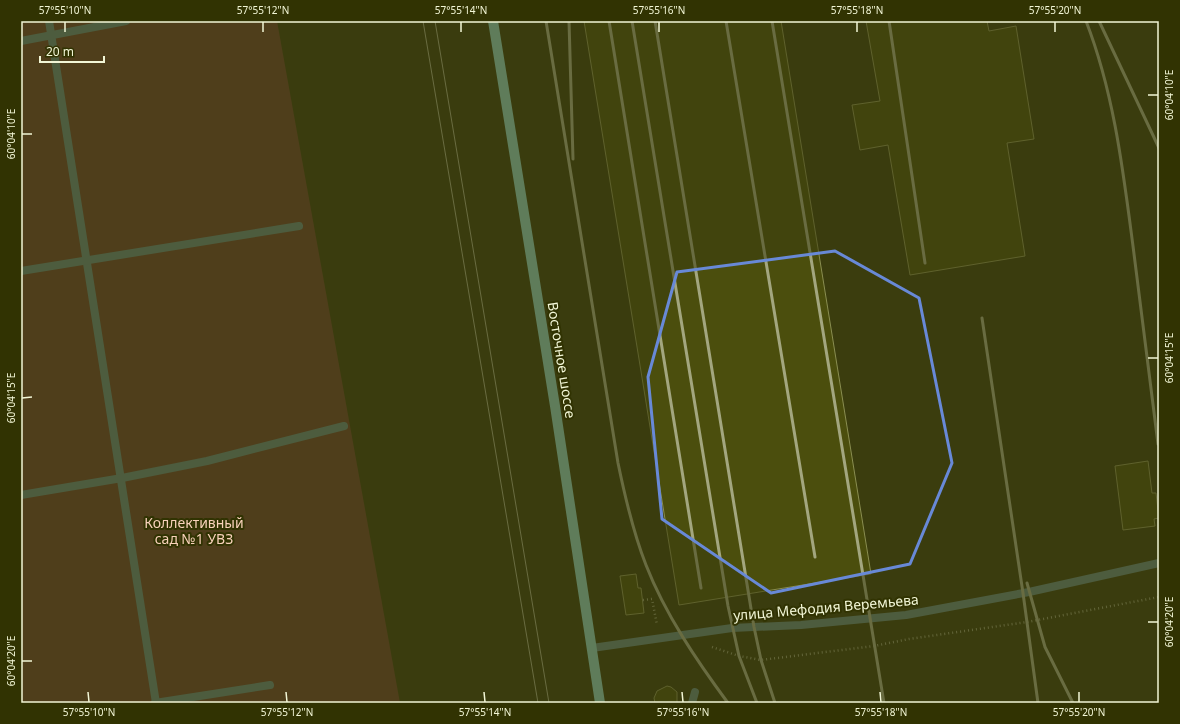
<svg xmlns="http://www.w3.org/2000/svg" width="1180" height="724" font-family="'Noto Sans',sans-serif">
<rect width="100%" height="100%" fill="#3b3d0e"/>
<path fill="#68422b" d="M21,21H277L400,703H21Z"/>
<g fill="#4b4e0d" stroke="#8a8e51">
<path d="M584,21H781L871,574L679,605Z"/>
<path d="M866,21H987L989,31L1016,26L1034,139L1007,143L1025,256L910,275L888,145L860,150L852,105L880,101Z"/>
<path d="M1148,461L1152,493H1156L1159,518L1154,519L1155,526L1123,530L1115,466Z"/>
<path d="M636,574L638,588H641L644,613L626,615L620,576Z"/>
<path d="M667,686L671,687L677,692V703H655L654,698L657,691Z"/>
</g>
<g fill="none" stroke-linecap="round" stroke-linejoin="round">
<g stroke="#93966e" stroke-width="2.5" stroke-dasharray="1 3" stroke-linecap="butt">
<path d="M643,600L652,599L657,625"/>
<path d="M712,647L739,656L761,660L874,646L909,639L1027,622L1159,597"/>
</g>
<g stroke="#658379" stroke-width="8">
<path d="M49,21L156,703"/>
<path d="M21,41L126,21"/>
<path d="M21,271L299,226"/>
<path d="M21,495L122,478L207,461L344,426"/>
<path d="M155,703L270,685"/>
<path d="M692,703L695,692"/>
</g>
<path stroke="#658379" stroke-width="8" d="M592,648L732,628L801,625L906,615L1029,592L1159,563"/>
<path stroke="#8ccab6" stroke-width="10" d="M493,21L555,406L600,703"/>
<g stroke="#a3a67f" stroke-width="1">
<path d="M423,21L538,703"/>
<path d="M435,21L549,703"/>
</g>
<g stroke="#a3a67f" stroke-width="3">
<path d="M546,21L618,463C625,497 633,532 646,565C665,614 697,661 728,703"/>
<path d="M569,21L573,159"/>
<path d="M609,21L701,588"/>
<path d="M632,21L728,606L739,656L757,703"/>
<path d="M655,21L754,627L761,660L775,703"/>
<path d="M726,21L815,557"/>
<path d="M772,21L884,703"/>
<path d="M889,21L925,263"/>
<path d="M1086,21C1114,93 1123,170 1133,246C1141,312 1150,378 1158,444"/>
<path d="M1099,21L1159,148"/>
<path d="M982,318L1023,593L1038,703"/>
<path d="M1027,583L1045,647L1073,703"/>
</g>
</g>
<path d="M0 0H1180V724H0ZM835,251L919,298L952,463L910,564L771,593L662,519L648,377L677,272Z" fill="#3b3d0e" fill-opacity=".55" fill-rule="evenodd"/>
<path fill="none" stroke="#6889d7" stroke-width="3" stroke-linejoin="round" d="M835,251L919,298L952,463L910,564L771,593L662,519L648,377L677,272Z"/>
<path fill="none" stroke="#f2f6d6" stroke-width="1.5" d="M65,22V32M263,22V32M461,22V32M659,22V32M857,22V32M1055,22V32M1148,95H1158M22,134H32M1148,358H1158M22,398L32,397M1148,622H1158M22,661H32M88,692L89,702M286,692L287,702M484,692L485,702M682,692L683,702M880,692L881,702M1079,692V702"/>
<g text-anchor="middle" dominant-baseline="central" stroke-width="4" stroke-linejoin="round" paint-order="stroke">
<g font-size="14" fill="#f2f6d6" stroke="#313302">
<text transform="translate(562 360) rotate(81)">Восточное шоссе</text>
<text transform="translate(826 607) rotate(-5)">улица Мефодия Веремьева</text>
</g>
<g font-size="14" fill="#f8d1ba" stroke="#313302">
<text x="194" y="522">Коллективный<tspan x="194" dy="16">сад №1 УВЗ</tspan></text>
</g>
</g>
<rect width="1180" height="724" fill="none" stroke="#313302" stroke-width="44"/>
<path d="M40 56v6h64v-6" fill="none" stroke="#f2f6d6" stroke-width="2"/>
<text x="46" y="56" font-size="12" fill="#f2f6d6" stroke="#313302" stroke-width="3" paint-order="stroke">20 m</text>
<rect x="22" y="22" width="1136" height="680" fill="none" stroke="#f2f6d6" stroke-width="1.5"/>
<g font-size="10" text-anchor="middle" fill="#f2f6d6">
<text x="65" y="14">57°55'10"N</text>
<text x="263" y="14">57°55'12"N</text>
<text x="461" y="14">57°55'14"N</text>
<text x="659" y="14">57°55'16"N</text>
<text x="857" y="14">57°55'18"N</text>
<text x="1055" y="14">57°55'20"N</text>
<text transform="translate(1169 95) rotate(-90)" y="4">60°04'10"E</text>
<text transform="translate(11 134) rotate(-90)" y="4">60°04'10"E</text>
<text transform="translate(1169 358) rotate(-90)" y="4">60°04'15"E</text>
<text transform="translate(11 398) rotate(-90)" y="4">60°04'15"E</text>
<text transform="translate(1169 622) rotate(-90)" y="4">60°04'20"E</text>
<text transform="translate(11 661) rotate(-90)" y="4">60°04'20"E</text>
<text x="89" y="716">57°55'10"N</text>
<text x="287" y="716">57°55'12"N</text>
<text x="485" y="716">57°55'14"N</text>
<text x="683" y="716">57°55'16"N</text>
<text x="881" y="716">57°55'18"N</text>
<text x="1079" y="716">57°55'20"N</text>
</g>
</svg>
